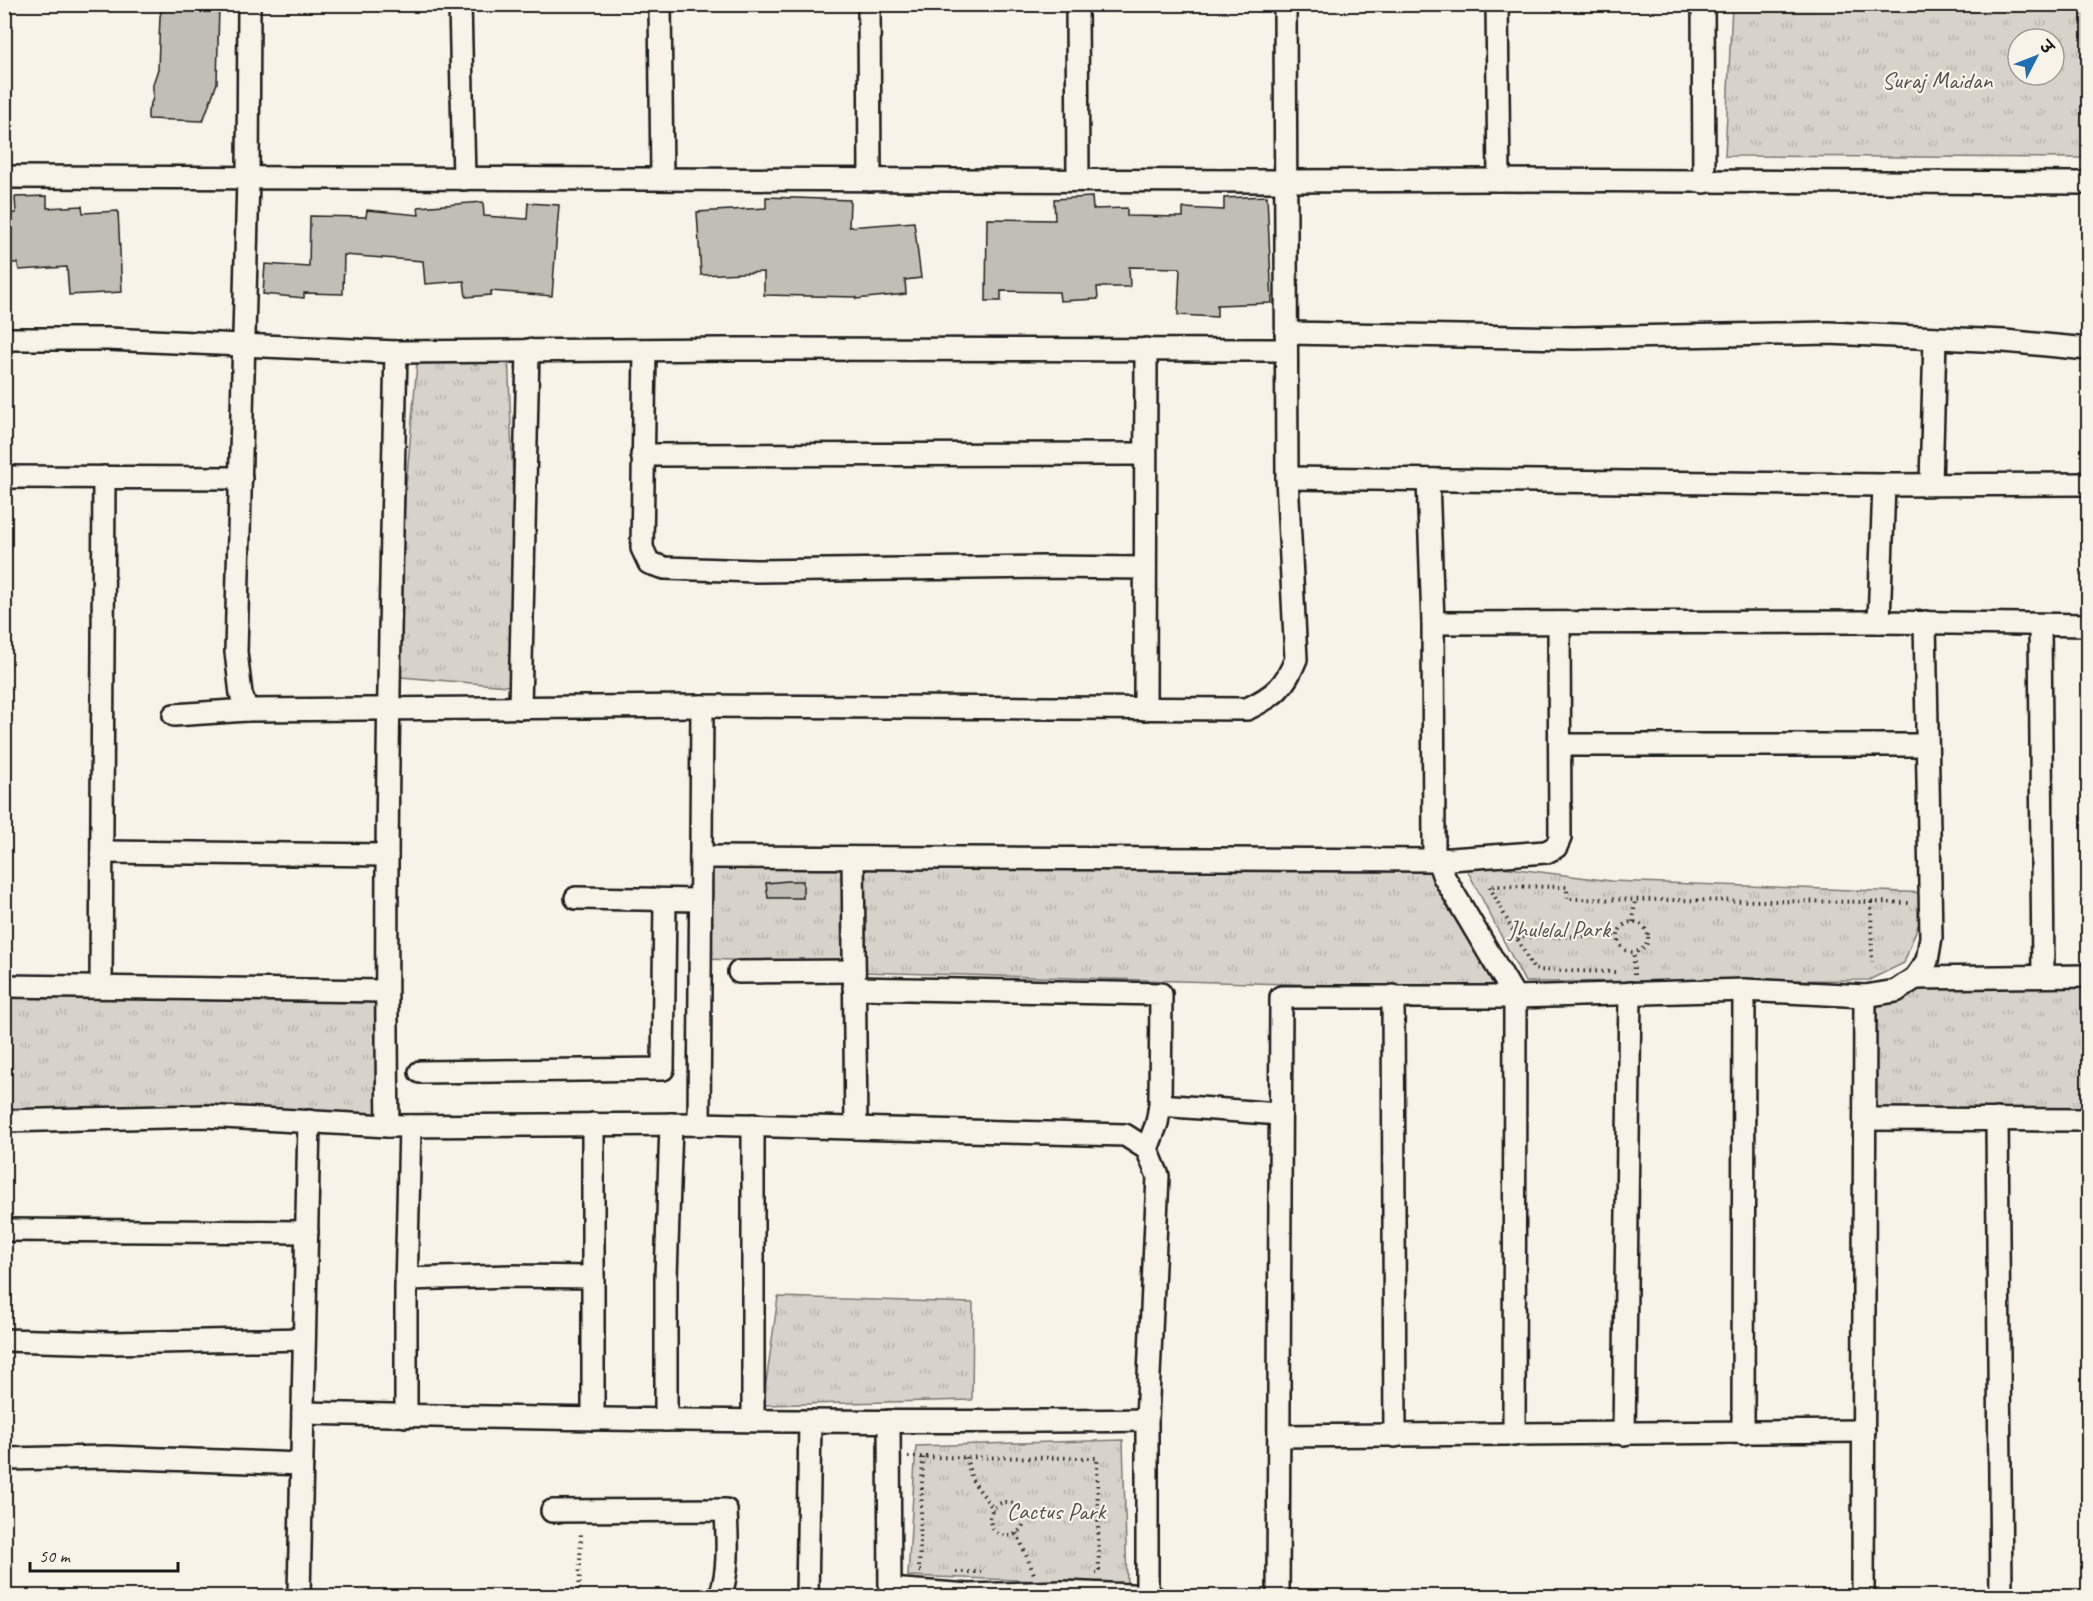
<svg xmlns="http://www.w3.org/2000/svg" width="2093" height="1601" font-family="Caveat,'Playpen Sans Deva',sans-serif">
<defs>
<pattern id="park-tufts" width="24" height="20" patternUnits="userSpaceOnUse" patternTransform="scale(1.5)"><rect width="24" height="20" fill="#d7d3cb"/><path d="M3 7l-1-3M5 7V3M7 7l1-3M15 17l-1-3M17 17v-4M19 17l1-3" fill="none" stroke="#b8b5ae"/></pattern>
</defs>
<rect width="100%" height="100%" fill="#f7f3e8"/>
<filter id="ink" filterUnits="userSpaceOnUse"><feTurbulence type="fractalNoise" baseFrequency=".0167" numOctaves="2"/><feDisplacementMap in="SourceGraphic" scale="12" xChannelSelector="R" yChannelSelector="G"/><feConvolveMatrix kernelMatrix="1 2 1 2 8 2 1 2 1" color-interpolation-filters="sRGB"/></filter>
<g filter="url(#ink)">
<g fill="url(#park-tufts)" stroke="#7a7874" stroke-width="1.5" fill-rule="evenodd">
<path d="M1732,5H2088V158L1725,156ZM2018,39H2054V75H2018Z"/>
<path d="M508,351L521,687L389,676L418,352Z"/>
<path d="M1463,862L1611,881L1930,893L1904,963L1869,980L1525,982Z"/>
<path d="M712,867L1433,869L1499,990L861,972L848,965L708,959Z"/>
<path d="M2088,983V1113H1871L1874,1004L1917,987Z"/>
<path d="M4,992L376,996L377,1117L5,1113Z"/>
<path d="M778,1297L973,1303L972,1400L763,1405Z"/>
<path d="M1123,1440L1127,1584L908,1576L916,1446Z"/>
</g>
<g fill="#c0beb5" stroke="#1c1c1c" stroke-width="1.5">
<path d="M163,4L219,6L217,83L203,121L148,119V111L153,98V84L158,69L160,16Z"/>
<path d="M47,196V208L82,206L83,213L118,211L122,292L69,295L67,267L19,270L18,263H4V214L16,213L15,197Z"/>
<path d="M1267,196L1272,303L1217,305V317L1178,315L1180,268L1129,267L1130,287H1097L1098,299L1060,301L1059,292L1001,291V301H986L987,219L1055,220L1054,199L1092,197L1093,209L1127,208V216L1183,217V208L1224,210V198Z"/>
<path d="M766,197L850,200L849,227L914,222L921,278L905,280L906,294L856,299V297L764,295V272L701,275L697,212L766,208Z"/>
<path d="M483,202L484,216L527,219L528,203L559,205L552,296L491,291V295L466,297L464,281L425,284L423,261L344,255L343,294L304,293V298L263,294L265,264L309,267L310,216L366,217L367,210L419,215L418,207Z"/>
<path d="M788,881H803V898H768L766,883Z"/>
</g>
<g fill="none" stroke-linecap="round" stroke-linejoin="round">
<defs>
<g id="minor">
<path d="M460,4L464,179"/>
<path d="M660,4L662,179"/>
<path d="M869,4L870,180"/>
<path d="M1077,4L1078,180"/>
<path d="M1497,4L1499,180"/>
<path d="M1703,4L1704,182"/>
<path d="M4,177L1285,181L1499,180L2088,183"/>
<path d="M1286,333L1574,338L1829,333L2004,341L2088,349"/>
<path d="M4,339H107L396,352L725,349L1286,350"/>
<path d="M645,350L642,548L649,563L665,568L756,571L1045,567L1145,568"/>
<path d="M642,455L1145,454"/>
<path d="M4,477L241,478"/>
<path d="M1287,478L1884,485L2088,484"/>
<path d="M1428,480L1433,623L1434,850L1444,877L1515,997L1514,1435"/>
<path d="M1931,484L1935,338"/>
<path d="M1879,622L1884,485"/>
<path d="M1433,623L1879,622L2088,625"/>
<path d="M2040,625L2043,976"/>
<path d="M520,708L528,350"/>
<path d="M1145,709L1146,349"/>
<path d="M247,710L241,694L236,652L248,178L249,4"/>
<path d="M174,715L247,710L702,706L1247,709C1274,696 1285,687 1296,659L1287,478L1285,4"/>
<path d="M1560,745H1927"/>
<path d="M102,852L387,855"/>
<path d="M701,857L1437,860L1546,852L1556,847L1560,838L1559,623"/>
<path d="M853,858L856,1128"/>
<path d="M576,898L700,900"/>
<path d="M739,972L854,971"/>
<path d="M1915,978L2088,976"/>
<path d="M4,986L386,991"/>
<path d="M101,987L104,477"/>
<path d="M854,988L1161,994L1160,1105L1157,1123L1147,1149"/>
<path d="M1393,996L1395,1436"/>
<path d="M420,1072L663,1069L665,900"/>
<path d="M1160,1105L1280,1114"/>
<path d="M1865,1119L2088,1120"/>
<path d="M1997,1119L2001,1596"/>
<path d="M4,1121L205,1116L388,1126L699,1124L1125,1135L1147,1149L1158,1176L1147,1420V1596"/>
<path d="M699,1124L702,706"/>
<path d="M753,1125V1420"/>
<path d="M388,1126C384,868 390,610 396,352"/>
<path d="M4,1230L307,1232"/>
<path d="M406,1279L511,1276L593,1277"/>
<path d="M4,1340L112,1343L304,1339"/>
<path d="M303,1413C584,1420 866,1424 1147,1420"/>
<path d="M406,1416V1289L410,1126"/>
<path d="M593,1419V1124"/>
<path d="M666,1420V1277L671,1124"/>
<path d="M889,1421L890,1596"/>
<path d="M1743,1433L1744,990"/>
<path d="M1624,1434L1630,993"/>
<path d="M1279,1436L1864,1431"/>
<path d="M4,1459L107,1457L302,1464"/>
<path d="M552,1511L726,1510C727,1538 730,1570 720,1596"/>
<path d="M890,1589L969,1595L1063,1592L1153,1596"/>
<path d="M299,1596L309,1121"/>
<path d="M807,1596L810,1421"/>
<path d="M1278,1596L1281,997H1515L1744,990L1865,996L1896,991L1915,978L1927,961L1931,937L1925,622"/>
<path d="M1863,1596L1865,996"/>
</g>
</defs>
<use href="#minor" stroke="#1c1c1c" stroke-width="26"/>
<g stroke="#1c1c1c" stroke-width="4" stroke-dasharray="1.5 4.5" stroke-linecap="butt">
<path d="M1871,902L1912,903"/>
<path d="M1633,922L1635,900"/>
<circle cx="1633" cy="937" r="15"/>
<path d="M1517,937L1618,936"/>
<path d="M1615,972L1534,970L1489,886L1567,887V899L1871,902L1872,962"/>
<path d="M1634,975V952"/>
<path d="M908,1457L1097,1458L1099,1573H1096"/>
<path d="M966,1457L972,1480L994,1510"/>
<circle cx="1007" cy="1519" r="17"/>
<path d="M1017,1533L1034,1574"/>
<path d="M921,1571H919L923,1457"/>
<path d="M956,1572H981"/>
<path d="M579,1596L581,1530"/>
</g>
<use href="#minor" stroke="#f7f3e8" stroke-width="21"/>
</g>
</g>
<g text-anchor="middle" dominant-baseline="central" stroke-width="4.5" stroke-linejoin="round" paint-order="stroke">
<g font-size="24" fill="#545351" stroke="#f7f3e8">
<text x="1937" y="80">Suraj Maidan</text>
<text x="1559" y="929">Jhulelal Park</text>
<text x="1056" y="1511">Cactus Park</text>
</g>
</g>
<rect width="2093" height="1601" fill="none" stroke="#f7f3e8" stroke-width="24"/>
<rect x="12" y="12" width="2069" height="1577" fill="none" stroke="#1c1c1c" stroke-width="2" filter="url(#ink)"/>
<g transform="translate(2036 57) rotate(48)"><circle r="28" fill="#f7f3e8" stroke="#9f9d96" stroke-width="1.5"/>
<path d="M0-4.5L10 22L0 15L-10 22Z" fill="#1f6fb2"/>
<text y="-9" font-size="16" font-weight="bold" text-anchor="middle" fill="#1c1c1c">उ</text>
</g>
<path d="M30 1562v9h148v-9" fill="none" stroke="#1c1c1c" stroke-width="3"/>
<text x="39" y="1562" font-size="18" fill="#1c1c1c" stroke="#f7f3e8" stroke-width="4.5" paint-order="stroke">50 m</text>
</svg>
